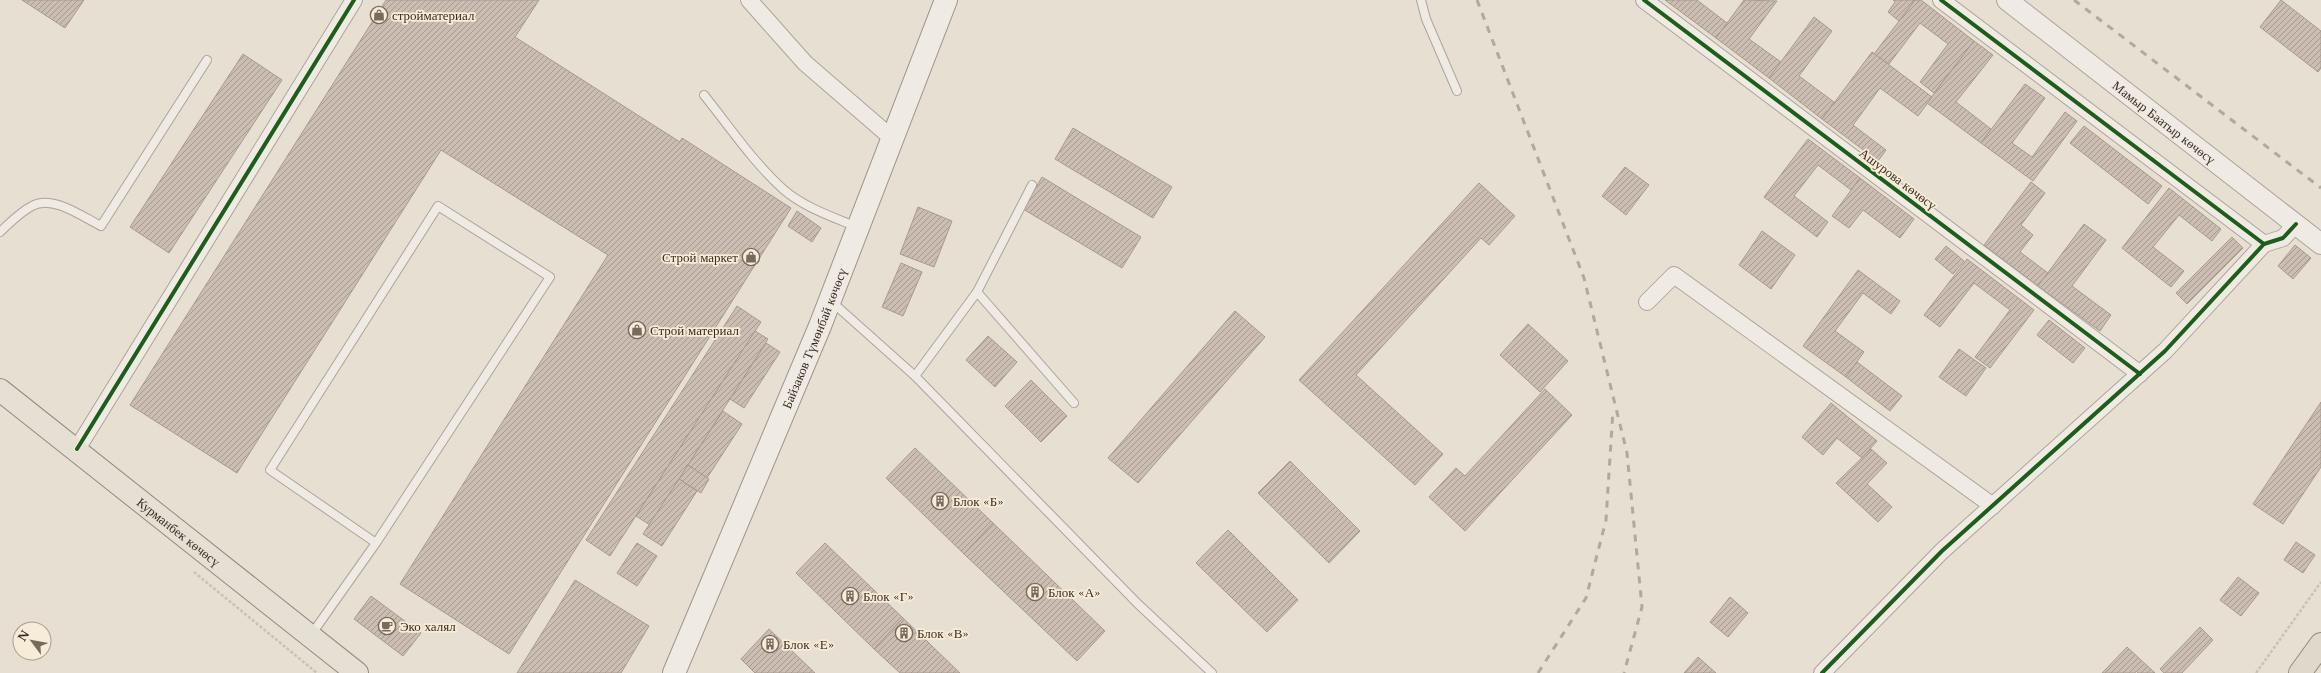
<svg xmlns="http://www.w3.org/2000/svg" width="2321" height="673" font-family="'Libre Baskerville',serif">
<defs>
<pattern id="building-hatch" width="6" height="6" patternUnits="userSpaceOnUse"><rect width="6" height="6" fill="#cbbdb1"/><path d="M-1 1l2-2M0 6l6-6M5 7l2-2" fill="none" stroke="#a69a90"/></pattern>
</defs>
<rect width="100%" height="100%" fill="#e7dfd1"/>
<g fill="url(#building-hatch)" stroke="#a89a8f">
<path d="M22,0H84L65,28Z"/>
<path d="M386,0H539L515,37L680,142L682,138L791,208L509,654L400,584L608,255L441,150L237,473L130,405Z"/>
<path d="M1665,0H1697L1727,23L1716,38Z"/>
<path d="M1744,0L1777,1L1749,39L1781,62L1769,78L1716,38Z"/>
<path d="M1893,0H1915L1899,21L1888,12L1895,2Z"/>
<path d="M1915,0H1921L1974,41L1934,93L1920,82L1948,44L1920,23L1889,64L1874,54Z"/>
<path d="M2281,0L2321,31V68L2318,72L2260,27Z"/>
<path d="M1814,17L1832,31L1799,76L1834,102L1822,119L1769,78Z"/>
<path d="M1974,41L1993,55L1956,102L1991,129L1981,143L1927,103Z"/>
<path d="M1872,52L1932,97L1918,116L1880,88L1853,125L1886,150L1878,161L1822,119Z"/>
<path d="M243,54L282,80L169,253L130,227Z"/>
<path d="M2025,84L2045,98L2012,143L2032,157L2065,112L2077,121L2033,181L1981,143Z"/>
<path d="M2084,126L2162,186L2148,204L2070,143Z"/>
<path d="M1073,128L1172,187L1153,218L1055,159Z"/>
<path d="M1808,139L1860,178L1851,190L1818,165L1794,196L1828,222L1817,237L1764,197Z"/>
<path d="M1625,167L1649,185L1626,215L1602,196Z"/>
<path d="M1042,177L1141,237L1122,268L1023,209Z"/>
<path d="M1860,178L1914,219L1900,238L1863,210L1849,228L1832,216Z"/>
<path d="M2031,182L2045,193L2021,225L2033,235L2020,252L2048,273L2038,286L1984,245Z"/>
<path d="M1479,183L1515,216L1489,245L1481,238L1356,375L1443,454L1415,485L1299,380Z"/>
<path d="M2169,188L2221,229L2212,241L2179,215L2153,247L2184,271L2171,287L2122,248Z"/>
<path d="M918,207L952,221L934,267L900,254Z"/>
<path d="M797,211L821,228L812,242L788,226Z"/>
<path d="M2084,224L2106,240L2072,286L2111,315L2100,331L2038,286Z"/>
<path d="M1762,231L1795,255L1771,289L1739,265Z"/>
<path d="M2232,237L2243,248L2187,304L2176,293Z"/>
<path d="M2295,245L2311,258L2293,279L2278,266Z"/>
<path d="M1946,246L1964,261L1953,274L1935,259Z"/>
<path d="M1967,259L2034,310L1990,368L1975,357L2010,310L1974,283L1940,327L1924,315Z"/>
<path d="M901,263L922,272L903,316L882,307Z"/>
<path d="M1858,270L1900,301L1891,314L1863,293L1835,331L1864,352L1846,377L1803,346Z"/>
<path d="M737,306L761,322L610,556L586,540Z"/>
<path d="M1235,311L1265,337L1138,483L1108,458Z"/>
<path d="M2049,320L2085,348L2073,363L2037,335Z"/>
<path d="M1528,324L1568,361L1540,392L1500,355Z"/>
<path d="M755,331L768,339L650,525L636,516Z"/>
<path d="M988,336L1017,362L995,387L966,360Z"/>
<path d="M766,343L780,352L744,408L730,399Z"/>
<path d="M1959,349L1986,368L1966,396L1939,377Z"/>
<path d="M1857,362L1902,396L1890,411L1846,377Z"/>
<path d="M1031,380L1067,416L1041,442L1005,406Z"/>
<path d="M1545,389L1572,415L1465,531L1429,497L1456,468L1465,476Z"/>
<path d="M2321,402V467L2283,524L2253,504Z"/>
<path d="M1831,403L1877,441L1862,458L1837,438L1823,455L1802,437Z"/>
<path d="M723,411L742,424L707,478L688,465Z"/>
<path d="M915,448L993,523L964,554L886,478Z"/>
<path d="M1871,449L1887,463L1867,484L1892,507L1878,522L1836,483Z"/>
<path d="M1290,461L1360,531L1329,563L1258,493Z"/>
<path d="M688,465L709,479L701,493L679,479Z"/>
<path d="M679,479L697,491L662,546L643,534Z"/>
<path d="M993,523L1105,631L1077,661L964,554Z"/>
<path d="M1228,530L1298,600L1267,632L1196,563Z"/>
<path d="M2296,542L2315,555L2303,573L2284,560Z"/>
<path d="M637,543L657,556L637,586L617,573Z"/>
<path d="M825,543L903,618L874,649L796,573Z"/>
<path d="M2238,577L2259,593L2241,616L2220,600Z"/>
<path d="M575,580L649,626L621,673H517Z"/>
<path d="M371,596L421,633L403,656L354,619Z"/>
<path d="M1730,597L1748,613L1728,637L1710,622Z"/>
<path d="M903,618L960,673H900L874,649Z"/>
<path d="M2200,627L2213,640L2182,673H2164L2160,669Z"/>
<path d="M769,629L815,673H755L741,659Z"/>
<path d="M2127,647L2155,673H2138L2136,671L2135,673H2102Z"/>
<path d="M1698,657L1716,673H1684Z"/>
</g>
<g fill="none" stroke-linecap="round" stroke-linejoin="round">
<defs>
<g id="service">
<path d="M1421,0L1426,19L1457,91"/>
<path d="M704,95C729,126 753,162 783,189C803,207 833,217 857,227"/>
<path d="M0,232C10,223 20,212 32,206C52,194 83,217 101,226L207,60"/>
<path d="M977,292L1074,403"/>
<path d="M832,302L915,376L1138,604L1212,673"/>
<path d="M915,376L977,292L1032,185"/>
<path d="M311,635L376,543L550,277L438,206L270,470L376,543"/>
</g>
<g id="minor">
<path d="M749,0L805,63L893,139"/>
<path d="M1644,0L2140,374"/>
<path d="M1941,0L2264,244L2283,238L2296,224"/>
<path d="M1647,302L1674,275L1993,506"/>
<path d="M77,449L354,0"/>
<path d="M1822,673L1942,551L2165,351L2264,244"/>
</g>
<g id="tertiary">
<path id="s1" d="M2007,0L2321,244"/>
</g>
<g id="secondary">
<path id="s2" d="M674,673L820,326L946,0"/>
</g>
<g id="primary">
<path id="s3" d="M0,390L357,673"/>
</g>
<path id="trunk" d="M2300,673L2321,644"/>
</defs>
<use href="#service" stroke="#aca499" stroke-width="10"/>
<use href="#minor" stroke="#aca499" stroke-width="18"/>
<use href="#tertiary" stroke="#aca499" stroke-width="22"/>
<use href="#secondary" stroke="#9c9489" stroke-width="24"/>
<use href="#primary" stroke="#928a80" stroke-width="24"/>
<use href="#trunk" stroke="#928a80" stroke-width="24"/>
<g stroke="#c8c1b9" stroke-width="2.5" stroke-dasharray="3 2" stroke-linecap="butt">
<path d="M194,572L317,673"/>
<path d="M2256,673L2321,582"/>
</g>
<use href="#service" stroke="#efeae3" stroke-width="8"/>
<use href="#minor" stroke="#efeae3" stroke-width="16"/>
<use href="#tertiary" stroke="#efeae3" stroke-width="20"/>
<use href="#secondary" stroke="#efeae3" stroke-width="22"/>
<use href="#primary" stroke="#e6e0d4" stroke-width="22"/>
<use href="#trunk" stroke="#e0d8ca" stroke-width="22"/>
<g stroke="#afa9a2" stroke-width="3" stroke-dasharray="7 7" stroke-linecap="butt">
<path d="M1477,0L1584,278L1627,453L1642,607L1624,673"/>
<path d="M2074,0L2321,188"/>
<path d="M1538,673L1586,598L1606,520L1613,410"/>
</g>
<defs>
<g id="cycleway">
<path d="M1644,0L2140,374"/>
<path d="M1941,0L2264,244L2283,238L2296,224"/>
<path d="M77,449L354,0"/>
<path d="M1822,673L1942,551L2165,351L2264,244"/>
</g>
</defs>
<use href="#cycleway" stroke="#f7ecd8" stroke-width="6"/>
<use href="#cycleway" stroke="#1b5e20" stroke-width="4"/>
</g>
<defs>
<symbol id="shop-ring" viewBox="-11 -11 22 22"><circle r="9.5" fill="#f7ecd8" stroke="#786b5e" stroke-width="1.5"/><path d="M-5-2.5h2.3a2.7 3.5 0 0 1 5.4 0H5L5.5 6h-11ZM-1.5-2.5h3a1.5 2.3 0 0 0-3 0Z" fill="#786b5e"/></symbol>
<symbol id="building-ring" viewBox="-11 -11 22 22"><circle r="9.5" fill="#f7ecd8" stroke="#786b5e" stroke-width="1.5"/><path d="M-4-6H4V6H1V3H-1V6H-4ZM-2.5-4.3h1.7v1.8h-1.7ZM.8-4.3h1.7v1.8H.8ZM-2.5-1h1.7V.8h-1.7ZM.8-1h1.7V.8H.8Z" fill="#786b5e"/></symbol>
<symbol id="cafe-ring" viewBox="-11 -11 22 22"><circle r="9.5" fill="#f7ecd8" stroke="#786b5e" stroke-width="1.5"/><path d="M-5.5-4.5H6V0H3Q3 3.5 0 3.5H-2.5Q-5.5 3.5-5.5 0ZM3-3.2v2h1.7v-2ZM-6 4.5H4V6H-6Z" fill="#786b5e"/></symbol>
</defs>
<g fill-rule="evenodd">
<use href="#shop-ring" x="369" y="5" width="20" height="20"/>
<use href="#shop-ring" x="741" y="247" width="20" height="20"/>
<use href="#shop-ring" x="627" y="320" width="20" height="20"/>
<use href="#building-ring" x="930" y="491" width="20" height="20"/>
<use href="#building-ring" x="1025" y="582" width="20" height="20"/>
<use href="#building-ring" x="840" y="586" width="20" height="20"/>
<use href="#cafe-ring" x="377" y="616" width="20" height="20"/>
<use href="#building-ring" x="894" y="623" width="20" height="20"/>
<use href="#building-ring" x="760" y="634" width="20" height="20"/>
</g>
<g text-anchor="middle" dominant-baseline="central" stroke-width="3.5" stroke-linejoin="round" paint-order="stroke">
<g font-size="13" fill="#3c2c20" stroke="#f7ecd8" text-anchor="start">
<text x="392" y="15">стройматериал</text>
<text x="738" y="257" text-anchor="end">Строй маркет</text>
<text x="650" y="330">Строй материал</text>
<text x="953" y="501">Блок «Б»</text>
<text x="1048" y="592">Блок «А»</text>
<text x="863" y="596">Блок «Г»</text>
<text x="400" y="626">Эко халял</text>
<text x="917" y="633">Блок «В»</text>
<text x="783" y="644">Блок «Е»</text>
</g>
<g font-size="13" fill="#3c2c20" stroke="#f7ecd8">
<text stroke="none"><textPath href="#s1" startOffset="199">Мамыр Баатыр көчөсү</textPath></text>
<text transform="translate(1898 179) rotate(37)">Ашурова көчөсү</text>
<text stroke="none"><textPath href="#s2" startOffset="363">Байзаков Түмөнбай көчөсү</textPath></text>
<text stroke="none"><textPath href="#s3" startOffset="228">Курманбек көчөсү</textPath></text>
</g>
</g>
<g transform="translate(32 641) rotate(302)"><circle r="19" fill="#f7ecd8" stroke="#ac9f8e"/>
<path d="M0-3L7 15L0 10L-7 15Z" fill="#786b5e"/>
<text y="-6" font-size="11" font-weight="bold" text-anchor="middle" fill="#3c2c20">N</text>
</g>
</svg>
